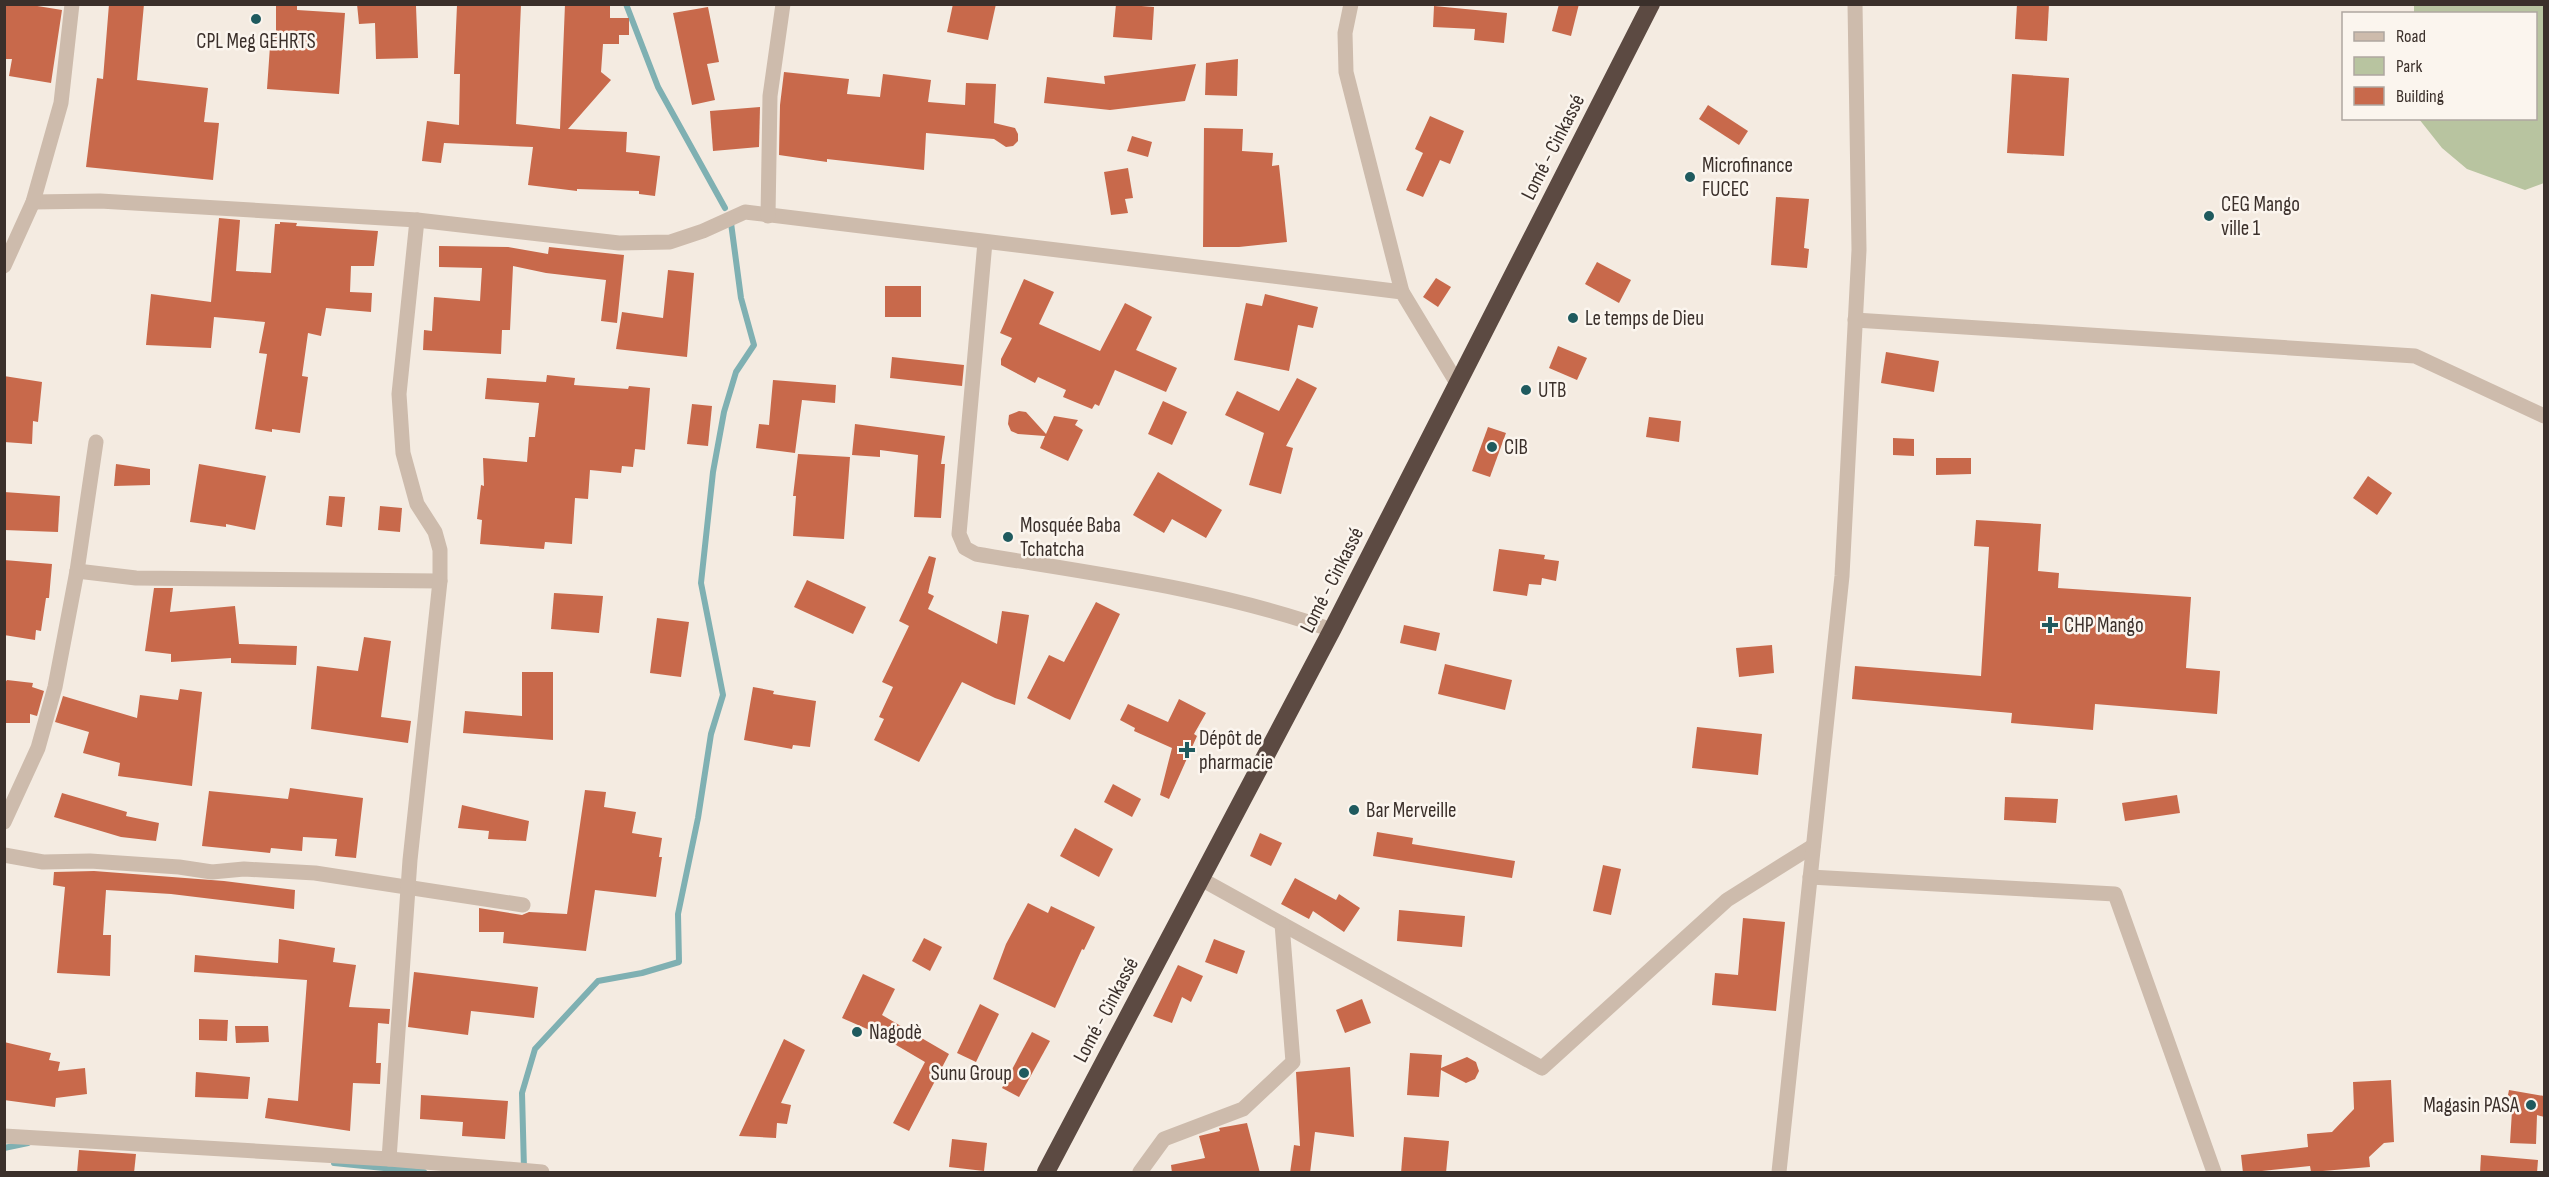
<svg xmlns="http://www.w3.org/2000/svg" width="2549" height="1177" font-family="'Sofia Sans Condensed',sans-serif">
<rect width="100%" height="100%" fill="#f4ebe1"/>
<path fill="#b8c4a0" d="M2414,5H2544V183L2525,190L2467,169L2442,148L2419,119L2536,118V14L2414,13Z"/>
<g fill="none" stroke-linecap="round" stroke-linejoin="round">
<g stroke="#7fb0b2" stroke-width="6">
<path d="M626,4L658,87L725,208"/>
<path d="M4,1148L28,1143"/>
<path d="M334,1163L424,1172"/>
<path d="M524,1169L522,1093L535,1049L598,981L642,973L679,962L678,914L698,818L711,734L723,695L701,583L713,472L724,412L736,372L754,345L741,298L731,223"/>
</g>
</g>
<g fill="#c8694b">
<path d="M25,4L62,10L51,83L9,76L12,59H4V6Z"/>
<path d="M109,4H144L137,80L208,88L204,122L219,123L213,180L86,167L97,78L103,79Z"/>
<path d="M276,4H297V10L345,13L339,94L267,89L271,32H276Z"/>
<path d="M357,4L416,6L418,58L376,59L375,23L359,24Z"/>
<path d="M521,4L516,124L560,129L565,4H610V18H629V35H619V44H603L601,72L611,80L568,129L627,132L626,152L660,156L655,196L639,194V191L577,189V191L528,185L533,147L444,143L441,163L422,161L427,121L459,125L460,74H454L457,5Z"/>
<path d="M953,4H996L988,40L947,32Z"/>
<path d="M1116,4L1154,7L1152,40L1113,37Z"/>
<path d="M1559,4H1579L1571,36L1552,31Z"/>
<path d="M2017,4H2049L2047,41L2015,39Z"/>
<path d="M1434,6L1507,13L1504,43L1474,40L1475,29L1433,27Z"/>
<path d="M708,7L719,62L707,64L715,100L692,105L673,13Z"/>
<path d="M1238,59L1237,96L1205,95L1206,63Z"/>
<path d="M1196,64L1185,101L1110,110L1044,103L1047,77L1105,84L1104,76Z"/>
<path d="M784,72L849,79L847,94L880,97L883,74L931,80L928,102L965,105L966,83L996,84L994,123L1015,128L1018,134V141L1013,146L1006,147L994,139L926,133L924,170L827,159V162L779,155L780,105Z"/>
<path d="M2012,74L2069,78L2064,156L2007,153Z"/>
<path d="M1708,105L1748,131L1739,145L1699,119Z"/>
<path d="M760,107L759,147L713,151L710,111Z"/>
<path d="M1430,116L1464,131L1450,164L1440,160L1423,197L1406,190L1423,153L1415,149Z"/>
<path d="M1204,128L1243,129L1242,151L1273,153L1272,166L1279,165L1287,242L1239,247H1203Z"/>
<path d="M1132,136L1152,142L1148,157L1127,151Z"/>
<path d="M1128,168L1133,198L1125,199L1128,213L1111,215L1104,172Z"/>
<path d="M1776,197L1809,199L1804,248L1809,249L1807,268L1771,265Z"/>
<path d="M219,218L240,220L236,271L271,273L275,224H280V222L297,223L296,226L378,231L374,266H351L350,292L372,293L371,312L326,308L321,336L308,333L302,376L308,377L300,433L272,429V432L255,429L267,354L259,353L265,322L214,317L211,348L146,345L151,294L211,302Z"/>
<path d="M439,246L508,247L548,254L549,247L624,255L617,323L601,321L606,280L546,273L513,266L510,330H502L501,354L423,350L424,330L432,331L434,297L480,301L482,268L439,267Z"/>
<path d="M1597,262L1631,280L1619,303L1585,284Z"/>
<path d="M668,270L694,273L687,357L616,349L622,312L663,318Z"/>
<path d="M1436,278L1451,287L1438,307L1423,297Z"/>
<path d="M1024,279L1054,292L1039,324L1100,351L1125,303L1152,317L1136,350L1177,368L1166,392L1115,370L1099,406L1095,404L1092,409L1063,397L1066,390L1038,377L1035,383L1001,365V359L1012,338L1000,333Z"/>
<rect x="885" y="286" width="36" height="31"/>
<path d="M1265,294L1318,307L1313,328L1298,325L1289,371L1234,360L1246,303L1262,306Z"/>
<path d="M1558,346L1587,358L1577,380L1549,368Z"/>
<path d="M1886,352L1939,361L1934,392L1881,383Z"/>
<path d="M892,357L964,365L962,386L890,378Z"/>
<path d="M547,375L575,378L574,385L628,389L629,386L650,388L645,450L635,449L633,467L622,466L621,473L590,470L588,499L575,498L572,544L545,542L544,549L480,544L482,520L477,519L481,485L484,486L483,458L527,462L529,437H535L539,403L485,399L487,378L546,382Z"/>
<path d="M4,376L42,382L38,422L33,421L32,444L4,442Z"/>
<path d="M1297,378L1317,388L1286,446L1293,448L1281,494L1249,485L1264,433L1225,415L1237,391L1279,411Z"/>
<path d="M773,380L836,385L835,403L802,400L795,453L756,448L759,424L769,425Z"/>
<path d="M1163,401L1187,412L1172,445L1148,434Z"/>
<path d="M692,404L712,406L708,446L687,444Z"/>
<path d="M1019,411L1026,412L1046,434L1054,416L1078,420L1075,425L1083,430L1068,461L1040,448L1045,436L1018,434L1011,431L1008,424L1009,415Z"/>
<path d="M1649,417L1681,421L1679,442L1646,437Z"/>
<path d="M855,424L945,436L941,464H945L941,518L914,517L918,455L880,450V457L852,455Z"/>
<path d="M1488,427L1506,433L1490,477L1472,471Z"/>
<path d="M1893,438L1914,439V456L1893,455Z"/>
<path d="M798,454L850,457L844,539L793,536L796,496H793Z"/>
<path d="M1936,458H1971V474L1936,475Z"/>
<path d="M116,464L150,469V485L114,486Z"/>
<path d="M199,464L266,476L255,530L226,524V527L190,522Z"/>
<path d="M1158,472L1222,510L1206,538L1172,519L1164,533L1133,515Z"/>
<path d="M2368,476L2392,493L2377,515L2353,498Z"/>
<path d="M4,492L60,496L58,532L4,530Z"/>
<path d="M329,496L345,497L342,527L326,525Z"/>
<path d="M380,506L402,508L400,532L378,530Z"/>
<path d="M1976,520L2041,524L2038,571L2059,573L2058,588L2191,597L2186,668L2220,671L2217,714L2095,704L2093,730L2011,723L2012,713L1852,699L1855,666L1981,676L1989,547L1974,546Z"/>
<path d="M1499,549L1545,555L1544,559L1559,561L1556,581L1542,578L1541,585L1529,584L1527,596L1493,591Z"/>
<path d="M929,556L936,558L928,593L934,596L928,609L997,644L1002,611L1029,615L1015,705L995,698L962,682L919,762L874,740L884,719L879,717L893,687L882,682L909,626L899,621Z"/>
<path d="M4,560L52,564L49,598H46L41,631L36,630L35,640L4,635Z"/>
<path d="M807,580L866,607L853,634L794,607Z"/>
<path d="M154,588H173L170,612L235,606L239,644L297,646L296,665L231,663V658L171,662V654L145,651Z"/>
<path d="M554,593L603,596L599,633L551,629Z"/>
<path d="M1096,602L1120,614L1070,720L1027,698L1049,655L1064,662Z"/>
<path d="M657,618L689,622L681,677L650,673Z"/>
<path d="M1404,625L1440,633L1436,651L1400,643Z"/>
<path d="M364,637L391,641L381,717L411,721L408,743L311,729L317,666L358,671Z"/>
<path d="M1772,645L1774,673L1739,677L1736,648Z"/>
<path d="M1445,664L1512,680L1505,710L1438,694Z"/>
<path d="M522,672H553V740L463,733L465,711L522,716Z"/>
<path d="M7,680L33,683L32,687L44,691L37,716L30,714V723H4V684Z"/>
<path d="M753,687L774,691L773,694L816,701L810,747L793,745L792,749L744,740Z"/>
<path d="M180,689L202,692L192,786L118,776L120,763L83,753L89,732L55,722L63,696L137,718L140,695L178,700Z"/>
<path d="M1179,699L1206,713L1194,734L1197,736L1169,799L1160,795L1172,748L1134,731L1135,728L1120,720L1128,704L1168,722Z"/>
<path d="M1697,727L1762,734L1758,775L1692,768Z"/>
<path d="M1113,784L1141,799L1132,817L1104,802Z"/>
<path d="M290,788L363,798L356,858L335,856L337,839L303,837L302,851L271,848L270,853L202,846L209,791L288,799Z"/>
<path d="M585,790L606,792L604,807L636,812L632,833L662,838L659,857H662L656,897L595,890L586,951L503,943L504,932H479V908L522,915L529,912L567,914Z"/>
<path d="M62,793L127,812L126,816L159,823L156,841L121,837L54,817Z"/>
<path d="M2177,795L2180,813L2125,821L2122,803Z"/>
<path d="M2005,797L2058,799L2056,823L2004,820Z"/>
<path d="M462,805L529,821L526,841L488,839L489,831L458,828Z"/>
<path d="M1075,828L1113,849L1099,877L1060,856Z"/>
<path d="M1377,832L1413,838L1412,844L1515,861L1512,878L1373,856Z"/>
<path d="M1260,833L1282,843L1271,866L1250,856Z"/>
<path d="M1603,865L1621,869L1611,915L1593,911Z"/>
<path d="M94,871L224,881L295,890L294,909L171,894L106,890L103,935H111L110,976L57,973L65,887L53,885L54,872Z"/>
<path d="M1295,878L1336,900L1339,894L1360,908L1344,932L1313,911L1309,919L1281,904Z"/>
<path d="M1028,903L1048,913L1051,906L1095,927L1084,950L1082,949L1055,1008L993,979L1006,944Z"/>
<path d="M1399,910L1465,916L1462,947L1397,941Z"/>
<path d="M1743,918L1785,922L1776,1011L1712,1005L1715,973L1738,975Z"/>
<path d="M924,938L942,947L930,971L912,961Z"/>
<path d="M279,939L335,948L333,962L356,965L349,1007L390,1009L389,1024L378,1023L376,1063H381L380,1084L353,1083L350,1131L265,1118L268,1098L298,1101L307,980L194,972L195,955L278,963Z"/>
<path d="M1214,939L1245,951L1237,974L1205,962Z"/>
<path d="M1178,965L1203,976L1191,1002L1182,997L1172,1023L1153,1016Z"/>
<path d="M414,972L538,987L534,1018L471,1011L468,1035L408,1027Z"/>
<path d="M863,974L895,989L882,1015L949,1054L909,1131L893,1123L925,1062L874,1032L842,1018Z"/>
<path d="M1362,999L1371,1023L1345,1033L1336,1010Z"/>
<path d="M980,1004L999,1014L976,1062L957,1053Z"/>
<path d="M199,1019L228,1020L227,1041L199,1040Z"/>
<path d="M235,1026H268L269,1042L236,1043Z"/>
<path d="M1032,1032L1050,1041L1019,1097L1002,1088Z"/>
<path d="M784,1039L805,1050L781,1103L791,1105L787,1124L777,1123L776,1138L739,1136Z"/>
<path d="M4,1042L51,1053L49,1060L60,1062L58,1071L85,1068L87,1094L56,1098L55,1107L4,1100Z"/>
<path d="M1410,1053L1442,1055L1441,1068L1467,1057L1476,1062L1479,1071L1475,1079L1466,1083L1441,1070L1439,1097L1407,1095Z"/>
<path d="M1350,1067L1354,1137L1315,1132L1310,1173H1290L1294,1145L1300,1146L1296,1072Z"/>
<path d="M196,1072L250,1077L248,1099L195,1097Z"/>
<path d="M2391,1080L2394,1142L2384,1143L2369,1157L2370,1167L2311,1172L2310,1166L2243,1173L2241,1155L2308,1147L2307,1134L2332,1132L2354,1109L2353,1082Z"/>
<path d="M2509,1090L2544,1096V1117L2537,1115L2536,1144L2510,1143L2512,1111L2505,1110Z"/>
<path d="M421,1095L508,1101L505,1139L462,1136L463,1122L420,1119Z"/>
<path d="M1247,1123L1260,1173H1172L1171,1165L1205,1158L1199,1136L1220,1131L1219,1128Z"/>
<path d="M1404,1137L1449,1141L1446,1173H1401Z"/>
<path d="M952,1139L987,1143L984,1171L949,1167Z"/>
<path d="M79,1150L136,1154L134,1173H77Z"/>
<path d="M2481,1155L2538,1160L2537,1173H2480Z"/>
</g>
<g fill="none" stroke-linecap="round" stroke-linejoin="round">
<g stroke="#cdbbac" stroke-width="15">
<path d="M1351,4L1345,33L1346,72L1402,292"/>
<path d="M33,202L100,201L417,220L619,243L670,242L703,231L745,212L1362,287L1402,292L1457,383"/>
<path d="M768,216L770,96L783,4"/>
<path d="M985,242L959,534L965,548L976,554C1096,574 1217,589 1332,630"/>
<path d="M4,266L33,202L61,103L72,4"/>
<path d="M1855,320L2415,356L2544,416"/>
<path d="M77,571L136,578L440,581"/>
<path d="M4,822L38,748L55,687L77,571L96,442"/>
<path d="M4,855L43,862L90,861L179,867L212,872L244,869L315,873L523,905"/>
<path d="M1810,877L2115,894L2214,1172"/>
<path d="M1201,879L1542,1068L1727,900L1813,846"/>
<path d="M4,1136L389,1159L542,1172"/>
<path d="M389,1159L410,860L440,581V550L435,532L417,504L403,453L399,394L417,220"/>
<path d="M1140,1172L1164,1139L1243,1109L1293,1062L1282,924"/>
<path d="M1779,1172L1842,576L1859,250L1855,4"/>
</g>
<path stroke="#5c4a42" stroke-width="18" d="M1046,1172L1332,630L1651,4"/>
</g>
<g fill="#1f5a5e" stroke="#fbf5ee" stroke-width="2">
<circle cx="256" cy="19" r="6"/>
<circle cx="1690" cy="177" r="6"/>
<circle cx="2209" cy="216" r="6"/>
<circle cx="1573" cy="318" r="6"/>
<circle cx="1526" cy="390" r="6"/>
<circle cx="1492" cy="447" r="6"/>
<circle cx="1008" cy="537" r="6"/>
<path d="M2047 616h6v6h6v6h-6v6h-6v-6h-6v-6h6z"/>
<path d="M1184 741h6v6h6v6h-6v6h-6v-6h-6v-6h6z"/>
<circle cx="1354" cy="810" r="6"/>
<circle cx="857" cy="1032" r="6"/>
<circle cx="1024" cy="1073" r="6"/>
<circle cx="2531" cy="1105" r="6"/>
</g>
<g text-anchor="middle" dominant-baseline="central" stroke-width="5" stroke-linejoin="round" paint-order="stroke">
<g font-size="21" fill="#3b302b" stroke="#fbf5ee" text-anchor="start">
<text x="256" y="41" text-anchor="middle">CPL Meg GEHRTS</text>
<text x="1702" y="165">Microfinance<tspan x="1702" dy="24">FUCEC</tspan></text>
<text x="2221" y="204">CEG Mango<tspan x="2221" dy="24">ville 1</tspan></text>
<text x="1585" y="318">Le temps de Dieu</text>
<text x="1538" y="390">UTB</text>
<text x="1504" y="447">CIB</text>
<text x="1020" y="525">Mosquée Baba<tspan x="1020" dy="24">Tchatcha</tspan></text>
<text x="2064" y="625">CHP Mango</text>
<text x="1199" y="738">Dépôt de<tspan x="1199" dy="24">pharmacie</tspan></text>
<text x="1366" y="810">Bar Merveille</text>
<text x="869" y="1032">Nagodè</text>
<text x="1012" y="1073" text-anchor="end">Sunu Group</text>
<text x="2519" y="1105" text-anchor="end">Magasin PASA</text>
</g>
<g font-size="21" fill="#3b302b" stroke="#fbf5ee">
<text transform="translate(1553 147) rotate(-63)">Lomé - Cinkassé</text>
<text transform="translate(1332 580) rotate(-63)">Lomé - Cinkassé</text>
<text transform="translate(1106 1010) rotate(-62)">Lomé - Cinkassé</text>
</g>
</g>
<rect width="2549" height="1177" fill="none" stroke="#3b302b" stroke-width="12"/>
<rect x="2342" y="12" width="195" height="108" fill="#fbf5ee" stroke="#aea6a0" stroke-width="1.5"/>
<rect x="2354" y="32" width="30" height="9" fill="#cdbbac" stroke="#aea6a0" stroke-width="1.5"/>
<text x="2396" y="42" font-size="18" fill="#3b302b">Road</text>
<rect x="2354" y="57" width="30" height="18" fill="#b8c4a0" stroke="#aea6a0" stroke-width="1.5"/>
<text x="2396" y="72" font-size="18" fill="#3b302b">Park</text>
<rect x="2354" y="87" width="30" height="18" fill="#c8694b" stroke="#aea6a0" stroke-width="1.5"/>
<text x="2396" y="102" font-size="18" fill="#3b302b">Building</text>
</svg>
